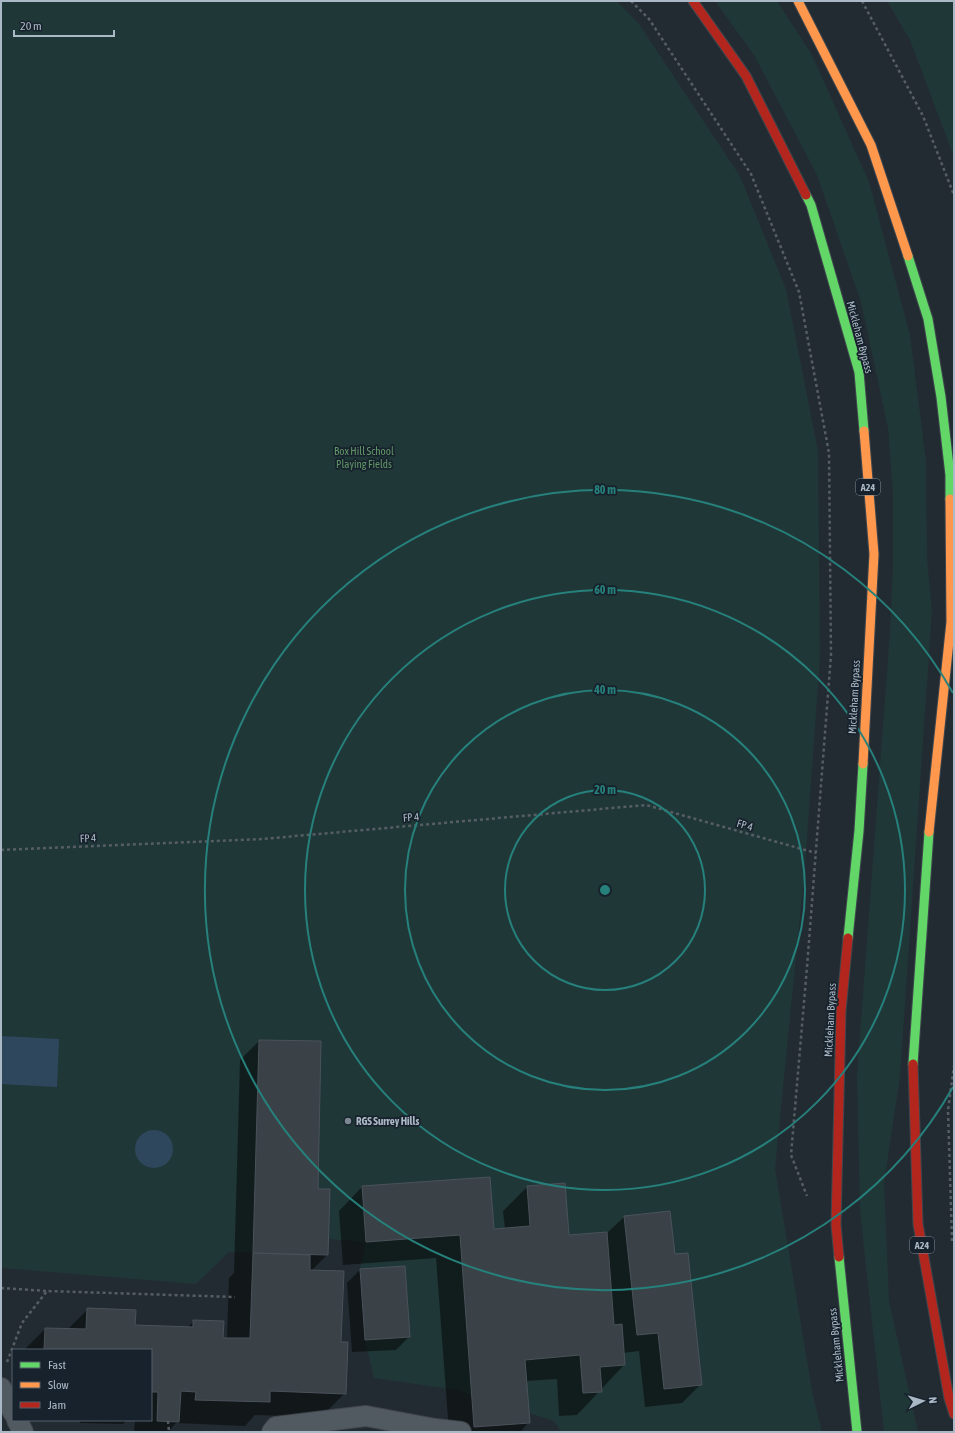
<svg xmlns="http://www.w3.org/2000/svg" width="955" height="1433" font-family="'Asap Condensed',sans-serif">
<rect width="100%" height="100%" fill="#232b32"/>
<g fill="#203738">
<path d="M1,1H617L639,24L740,176L786,289L818,451L820,658L805,866L775,1169L813,1396L822,1432H561L554,1421L457,1390L374,1378L365,1340L360,1269L366,1242L329,1239L328,1255L229,1252L196,1284L1,1268Z"/>
<path d="M715,1H777L812,55L869,182L910,335L926,461L927,559L932,610L900,1076L884,1183L889,1301L918,1432H884L860,1211L857,1075L890,632L893,566V493L888,428L861,302L817,175L754,55Z"/>
<path d="M887,1H954V157L910,40Z"/>
</g>
<g fill="#2e475d">
<path d="M1,1036L59,1039L57,1087L1,1084Z"/>
<circle cx="154" cy="1149" r="19"/>
</g>
<g fill="#0007">
<path d="M259,1041L317,1190L327,1255L311,1271L340,1343L345,1393L321,1417L255,1415L245,1426L176,1423L168,1432H134L135,1420H151V1350H24L45,1329L67,1330L88,1309L134,1326L187,1328L194,1321L222,1339H227L229,1278L234,1273L240,1060Z"/>
<path d="M362,1187L493,1230L505,1229L503,1211L527,1187L568,1236L606,1234L624,1217L674,1255L701,1384L682,1403L645,1407L639,1351L623,1353L624,1365L577,1415L559,1416L557,1379L526,1381L529,1422L520,1432H449L436,1258L343,1265L339,1211Z"/>
<path d="M360,1270L409,1337L396,1350L352,1352L347,1283Z"/>
<path d="M80,1420H127L123,1424L80,1423Z"/>
</g>
<g fill="#3a4147" stroke="#4a525a">
<path d="M259,1040L321,1041L318,1189H330L328,1255L253,1253Z"/>
<path d="M490,1177L494,1229L530,1226L527,1186L565,1183L569,1235L607,1232L614,1325L622,1324L625,1365L600,1367L602,1392L583,1393L580,1355L525,1360L530,1423L474,1427L460,1235L366,1242L362,1186Z"/>
<path d="M670,1211L675,1254L688,1253L702,1385L664,1389L658,1333L637,1335L624,1216Z"/>
<path d="M253,1253L310,1255V1270L344,1271L341,1342H348L346,1394L270,1391V1402L195,1400L196,1392L181,1391L179,1422L157,1421L158,1392H151V1350H44L45,1328L86,1329L87,1308L136,1310L135,1325L193,1327V1320L224,1321L223,1338H250Z"/>
<path d="M405,1266L410,1337L365,1340L360,1269Z"/>
</g>
<g fill="none" stroke-linecap="round" stroke-linejoin="round">
<defs>
<g id="lane">
<path d="M1,1388L13,1412"/>
<path d="M17,1420L23,1432"/>
<path d="M272,1432L276,1427L366,1416L435,1429L461,1432"/>
</g>
<g id="fast">
<path d="M806,195L811,205L859,372L864,431"/>
<path d="M908,256L928,319L941,397L950,475V499"/>
<path d="M848,938L859,831L863,764"/>
<path d="M913,1064L929,832"/>
<path d="M839,1257L857,1432"/>
</g>
<g id="slow">
<path d="M798,1L871,145L908,256"/>
<path d="M863,764L874,554L864,431"/>
<path d="M929,832L951,622L950,499"/>
</g>
<g id="jam">
<path d="M693,1L746,76L806,195"/>
<path d="M913,1064L918,1224L949,1398L954,1414"/>
<path d="M839,1257L836,1225L841,1011L848,938"/>
</g>
</defs>
<use href="#lane" stroke="#40454b" stroke-width="22"/>
<use href="#fast" stroke="#3f474e" stroke-width="11"/>
<use href="#slow" stroke="#3f474e" stroke-width="11"/>
<use href="#jam" stroke="#3f474e" stroke-width="11"/>
<g stroke="#565e64" stroke-width="2.5" stroke-dasharray="3 3" stroke-linecap="butt">
<path d="M631,1L649,19L751,174L799,292L829,453L831,655L807,967L791,1155L807,1196"/>
<path d="M862,1L923,116L954,195"/>
<path d="M1,850L262,839L646,805L816,853"/>
<path d="M952,1241L948,1110L954,1066"/>
<path d="M1,1288L47,1291"/>
<path d="M7,1362L22,1323L47,1291L235,1297"/>
<path d="M168,1421L169,1432"/>
</g>
<use href="#lane" stroke="#525a61" stroke-width="20"/>
<use href="#fast" stroke="#63d668" stroke-width="9"/>
<use href="#slow" stroke="#ff974d" stroke-width="9"/>
<use href="#jam" stroke="#b3261e" stroke-width="9"/>
</g>
<g fill="none" stroke="#26807b" stroke-width="2">
<circle cx="605" cy="890" r="100"/>
<circle cx="605" cy="890" r="200"/>
<circle cx="605" cy="890" r="300"/>
<path d="M953 1087A400 400 0 1 1 953 693"/>
</g>
<circle fill="#7b8792" stroke="#17222c" stroke-width="1.5" cx="348" cy="1121" r="4"/>
<g text-anchor="middle" dominant-baseline="central" stroke-width="3.5" stroke-linejoin="round" paint-order="stroke">
<g fill="#17222c" stroke="#7f8b98" stroke-width="1">
<rect x="856" y="479" width="24" height="16" rx="3"/>
<rect x="910" y="1237" width="24" height="16" rx="3"/>
</g>
<g font-size="10" font-weight="bold" fill="#abb8c6">
<text x="868" y="487">A24</text>
<text x="922" y="1245">A24</text>
</g>
<g font-size="11" fill="#abb8c6" stroke="#17222c">
<text transform="translate(860 337) rotate(75)">Mickleham Bypass</text>
<text transform="translate(854 697) rotate(-87)">Mickleham Bypass</text>
<text transform="translate(411 817) rotate(-5)">FP 4</text>
<text transform="translate(745 825) rotate(16)">FP 4</text>
<text transform="translate(88 838) rotate(-3)">FP 4</text>
<text transform="translate(830 1020) rotate(-87)">Mickleham Bypass</text>
<text transform="translate(836 1345) rotate(-96)">Mickleham Bypass</text>
</g>
<g font-size="11" fill="#619768" stroke="#17222c">
<text x="364" y="451">Box Hill School<tspan x="364" dy="13">Playing Fields</tspan></text>
</g>
<g font-size="11" font-weight="bold" fill="#abb8c6" stroke="#17222c" text-anchor="start">
<text x="356" y="1121">RGS Surrey Hills</text>
</g>
</g>
<circle cx="605" cy="890" r="6" fill="#26807b" stroke="#17222c" stroke-width="2"/>
<g font-size="12" text-anchor="middle" font-weight="bold" fill="#26807b" stroke="#17222c" stroke-width="3.5" stroke-linejoin="round" paint-order="stroke">
<text x="605" y="494">80 m</text>
<text x="605" y="594">60 m</text>
<text x="605" y="694">40 m</text>
<text x="605" y="794">20 m</text>
</g>
<rect width="955" height="1433" fill="none" stroke="#abb8c6" stroke-width="4"/>
<rect x="12" y="1349" width="140" height="72" fill="#17222c" stroke="#525e6a"/>
<rect x="20" y="1362" width="20" height="6" fill="#63d668" stroke="#525e6a"/>
<text x="48" y="1369" font-size="12" fill="#abb8c6">Fast</text>
<rect x="20" y="1382" width="20" height="6" fill="#ff974d" stroke="#525e6a"/>
<text x="48" y="1389" font-size="12" fill="#abb8c6">Slow</text>
<rect x="20" y="1402" width="20" height="6" fill="#b3261e" stroke="#525e6a"/>
<text x="48" y="1409" font-size="12" fill="#abb8c6">Jam</text>
<g transform="translate(923 1401) rotate(85)" stroke="#17222c" stroke-width="3" paint-order="stroke">
<path d="M0-3L7 15L0 10L-7 15Z" fill="#abb8c6"/>
<text y="-6" font-size="11" font-weight="bold" text-anchor="middle" fill="#abb8c6">N</text>
</g>
<path d="M14 30v6h100v-6" fill="none" stroke="#abb8c6" stroke-width="2"/>
<text x="20" y="30" font-size="12" fill="#abb8c6" stroke="#17222c" stroke-width="3" paint-order="stroke">20 m</text>
</svg>
